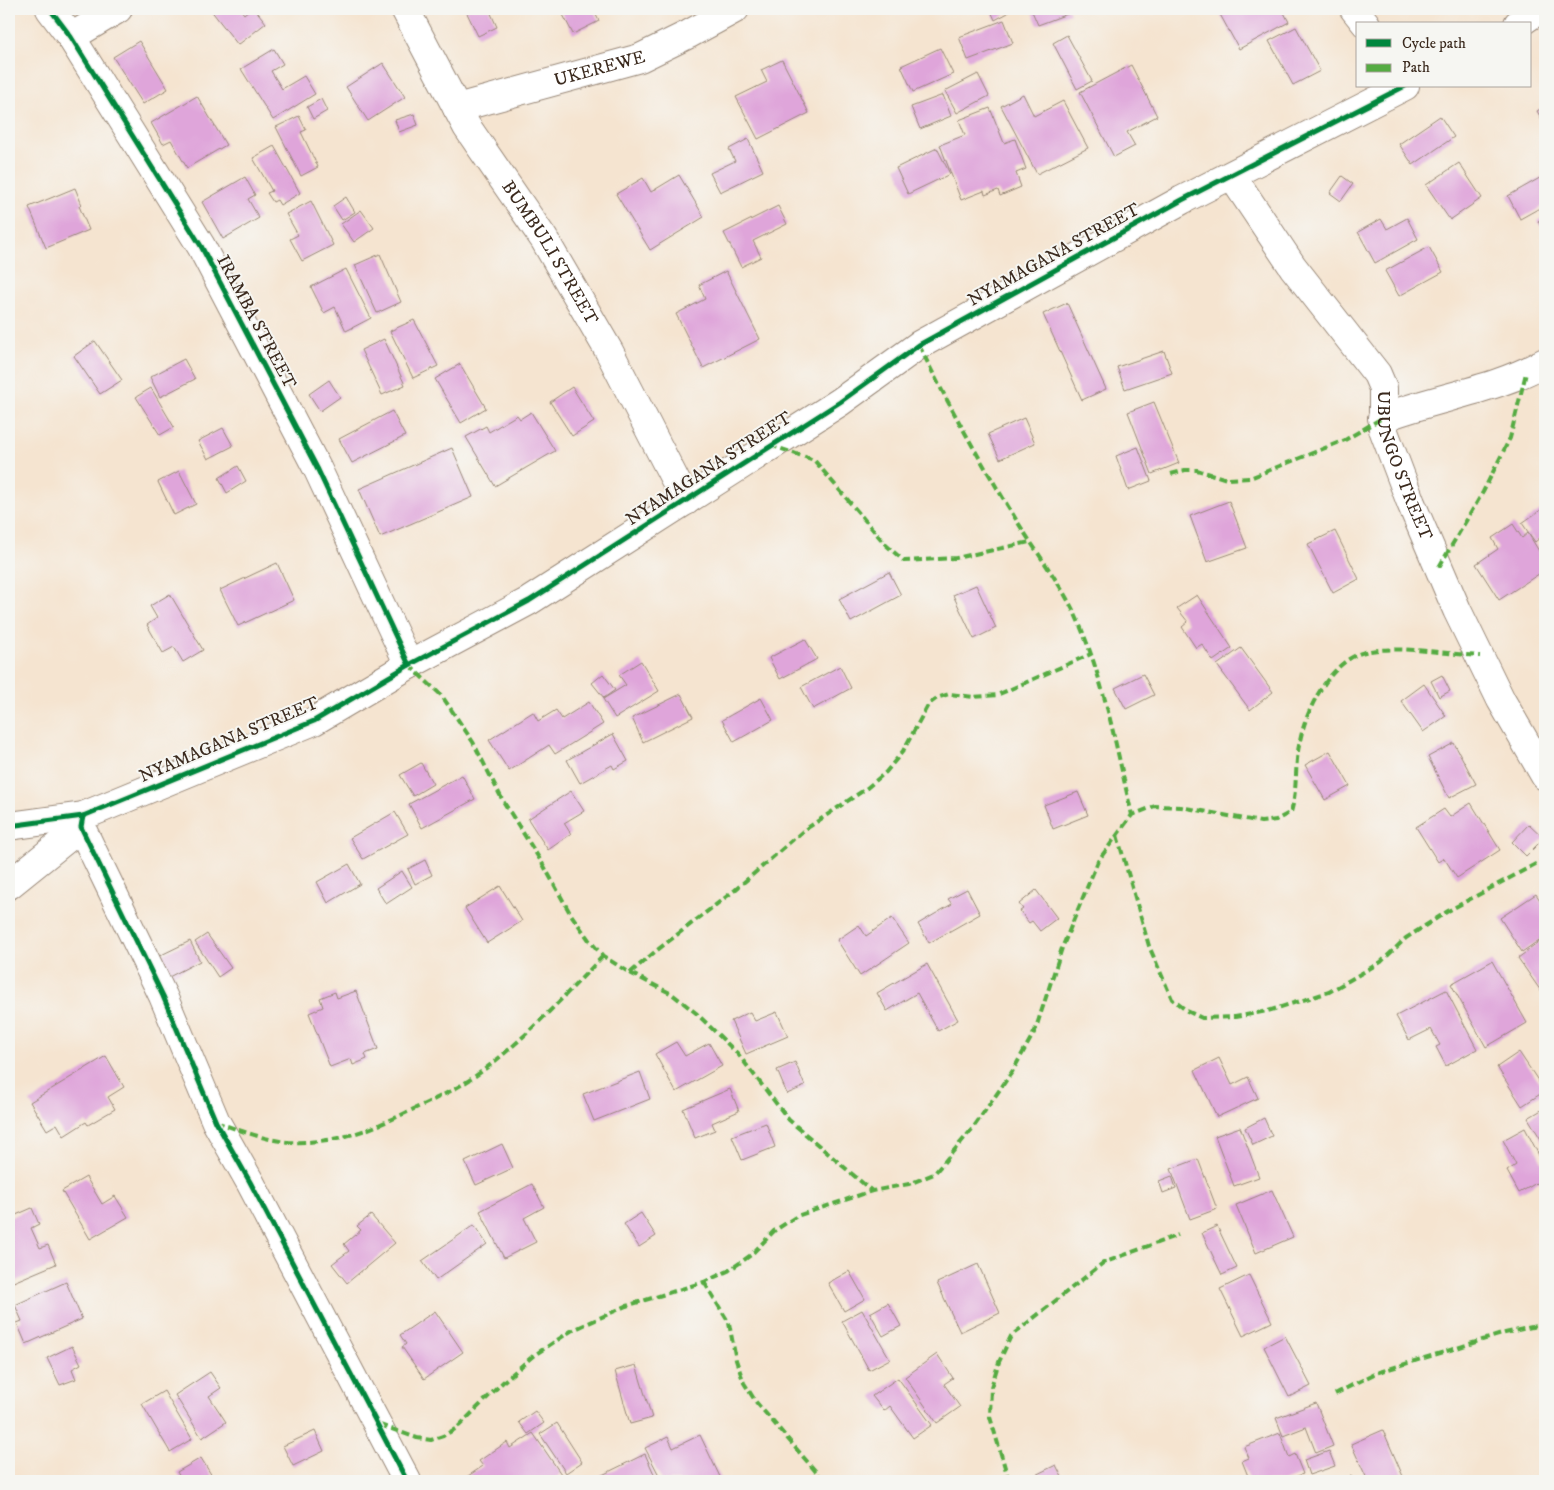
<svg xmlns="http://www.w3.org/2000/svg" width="1554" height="1490" font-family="'IM FELL DW Pica',serif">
<rect width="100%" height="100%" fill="#f6f6f2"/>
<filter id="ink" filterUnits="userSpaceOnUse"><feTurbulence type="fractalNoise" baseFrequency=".02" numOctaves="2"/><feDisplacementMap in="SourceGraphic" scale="10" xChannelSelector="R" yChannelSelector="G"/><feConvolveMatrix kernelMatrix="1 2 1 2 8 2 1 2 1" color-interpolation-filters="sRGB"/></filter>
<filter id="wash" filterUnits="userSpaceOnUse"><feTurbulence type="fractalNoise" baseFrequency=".0096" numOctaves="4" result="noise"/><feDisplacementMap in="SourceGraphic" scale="20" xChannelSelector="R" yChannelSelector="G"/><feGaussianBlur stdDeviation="1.12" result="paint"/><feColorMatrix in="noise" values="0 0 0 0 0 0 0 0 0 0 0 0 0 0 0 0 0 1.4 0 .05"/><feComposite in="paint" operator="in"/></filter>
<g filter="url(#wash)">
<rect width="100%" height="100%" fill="#f5e4d0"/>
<g id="blocks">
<g fill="#dfa5da">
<path d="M210,9H240L244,14L250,9H255L266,23L238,45Z"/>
<path d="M465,9H489L497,27L478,36Z"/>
<path d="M560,9H593L599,21L573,34Z"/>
<path d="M990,9H1006L1008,13L995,20Z"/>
<path d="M1031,9H1068L1070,13L1038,25Z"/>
<path d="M1195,9H1205L1197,14Z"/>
<path d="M1217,9H1282L1289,22L1239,49Z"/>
<path d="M1004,20L1013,43L968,60L959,37Z"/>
<path d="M1296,27L1320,71L1293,85L1269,41Z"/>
<path d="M1067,35L1092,81L1077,89L1053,43Z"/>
<path d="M139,41L168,89L143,104L113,57Z"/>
<path d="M940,48L953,74L913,92L901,66Z"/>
<path d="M274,49L283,64L271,71L282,89L304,76L315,94L273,120L241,69Z"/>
<path d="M782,60L809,113L758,139L736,97L767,82L761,70Z"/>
<path d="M383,63L405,97L368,121L346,87Z"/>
<path d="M1131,65L1157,116L1127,132L1135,146L1114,157L1080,92Z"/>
<path d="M978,74L989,96L957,113L945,91Z"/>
<path d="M1023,94L1034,116L1063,101L1088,148L1037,174L1001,106Z"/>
<path d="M943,95L951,116L920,129L911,107Z"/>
<path d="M197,96L226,145L187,168L171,140L163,144L151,123Z"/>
<path d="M321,99L327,111L313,119L307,107Z"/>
<path d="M1545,106V125L1537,111Z"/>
<path d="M990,108L1004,143L1015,139L1026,169L1016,173L1021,187L1000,196L998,190L985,195L984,191L961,200L940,145L965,135L959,120Z"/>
<path d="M414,114L418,125L399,132L395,120Z"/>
<path d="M299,116L306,130L301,132L318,167L301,176L276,127Z"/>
<path d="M1440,116L1454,137L1413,165L1399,144Z"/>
<path d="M748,139L763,171L720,192L710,173L735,161L729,149Z"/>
<path d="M274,146L300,193L280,205L277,200L273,202L267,193L272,191L253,158Z"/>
<path d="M937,148L950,174L908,194L896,168Z"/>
<path d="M1459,163L1482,198L1450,220L1426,185Z"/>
<path d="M679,175L704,217L650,250L616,194L643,178L651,192Z"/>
<path d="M1545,175V205L1520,219L1508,196Z"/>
<path d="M1342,176L1353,184L1341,201L1330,193Z"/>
<path d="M245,177L255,195L248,199L259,218L223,239L202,202Z"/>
<path d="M75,188L82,205L79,206L89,230L46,248L29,207Z"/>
<path d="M346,197L355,212L342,220L333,206Z"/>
<path d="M311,201L333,245L302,261L290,239L298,235L286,214Z"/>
<path d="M778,206L787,224L753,241L761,257L741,267L724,233Z"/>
<path d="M361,210L374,228L354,242L341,224Z"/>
<path d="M1545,217V234L1538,221Z"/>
<path d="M1407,218L1418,239L1375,263L1358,232L1381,219L1387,229Z"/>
<path d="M1429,247L1443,272L1399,296L1385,271Z"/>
<path d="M380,254L401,302L377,313L355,265Z"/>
<path d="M346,269L371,318L346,331L335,307L324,313L311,287Z"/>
<path d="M726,271L760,339L703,368L676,314L705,299L699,285Z"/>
<path d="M1067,303L1106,389L1082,400L1043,314Z"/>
<path d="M414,320L438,366L413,378L390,331Z"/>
<path d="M384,339L405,385L382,395L361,350Z"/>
<path d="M95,341L122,380L100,394L74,356Z"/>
<path d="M1164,351L1172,373L1125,389L1117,367Z"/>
<path d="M184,359L195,379L160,397L150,377Z"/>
<path d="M460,364L486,408L461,423L435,379Z"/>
<path d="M329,380L340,397L320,411L309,394Z"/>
<path d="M572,387L594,422L572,436L550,402Z"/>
<path d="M151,388L174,427L160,435L136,397Z"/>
<path d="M1154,402L1179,463L1152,474L1128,412Z"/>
<path d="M392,411L405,436L352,463L339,439Z"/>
<path d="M531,412L555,451L495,486L466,437L486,426L489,432L517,415L520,419Z"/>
<path d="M1024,418L1035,443L1000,459L988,434Z"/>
<path d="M223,428L233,446L208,459L198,441Z"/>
<path d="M1138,447L1151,481L1128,490L1116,456Z"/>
<path d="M452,448L473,497L380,537L359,489Z"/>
<path d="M238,466L246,481L227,493L219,478Z"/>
<path d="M179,471L196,504L174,515L158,482Z"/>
<path d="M1229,501L1247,548L1207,562L1190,516Z"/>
<path d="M1545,507V543L1541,537L1535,542L1522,523Z"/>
<path d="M1513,524L1522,538L1528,533L1545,561V570L1499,600L1476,564L1498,549L1492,538Z"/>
<path d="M1335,531L1359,579L1333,593L1308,544Z"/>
<path d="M277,563L294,600L238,626L220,590Z"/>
<path d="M889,572L901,595L851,622L839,599Z"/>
<path d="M976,585L996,628L974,639L953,595Z"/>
<path d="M170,594L203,650L183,662L174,647L163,653L147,625L157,618L150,606Z"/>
<path d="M1197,595L1232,648L1213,661L1202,644L1196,648L1182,627L1188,622L1177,608Z"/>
<path d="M805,639L817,659L780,679L769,658Z"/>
<path d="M1241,648L1273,692L1250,710L1217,665Z"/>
<path d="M641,661L659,691L615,718L603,699L626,685L619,675Z"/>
<path d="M840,666L851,688L813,709L801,687Z"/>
<path d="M603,674L615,690L604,698L592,683Z"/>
<path d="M1143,674L1154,695L1126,709L1115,688Z"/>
<path d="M1442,675L1450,691L1439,697L1431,681Z"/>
<path d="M1424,684L1446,716L1423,732L1401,701Z"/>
<path d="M681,694L693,717L643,742L632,718Z"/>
<path d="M761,698L773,720L734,742L722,720Z"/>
<path d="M589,702L603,724L555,754L549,745L509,771L489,740L533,712L538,721L556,710L562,719Z"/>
<path d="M613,734L628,761L614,769L612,765L580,783L567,760Z"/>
<path d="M1454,743L1476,784L1449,798L1428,757Z"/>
<path d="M1330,751L1350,786L1325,800L1305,765Z"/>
<path d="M421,763L433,784L413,796L400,775Z"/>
<path d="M462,775L475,799L422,828L409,804Z"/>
<path d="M571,791L584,811L564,823L571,834L548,850L528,819Z"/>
<path d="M1078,792L1088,815L1053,829L1044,805Z"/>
<path d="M1471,803L1500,850L1457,878L1444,858L1438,862L1416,827L1444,809L1450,817Z"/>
<path d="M395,812L408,834L363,859L350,838Z"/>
<path d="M1529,824L1544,838L1526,856L1512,842Z"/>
<path d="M425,860L432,875L415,884L408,869Z"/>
<path d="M349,864L360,884L328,903L317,882Z"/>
<path d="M402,871L412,887L386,904L376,888Z"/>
<path d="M500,886L522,921L487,943L465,908Z"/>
<path d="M967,889L980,914L929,943L918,924L952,904L948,899Z"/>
<path d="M1036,890L1057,918L1040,931L1032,921L1029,923L1020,911L1023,909L1019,904Z"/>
<path d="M1536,894L1545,908V936L1522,952L1500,918Z"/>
<path d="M892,918L909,943L860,976L837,940L859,925L866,936Z"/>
<path d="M207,934L231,968L218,977L195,942Z"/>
<path d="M1545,938V997L1518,958Z"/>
<path d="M190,941L200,961L163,980L153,959Z"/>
<path d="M1492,961L1527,1023L1486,1047L1451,984Z"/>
<path d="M927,964L958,1020L938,1031L917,993L887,1011L877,993Z"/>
<path d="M1446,990L1477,1049L1446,1066L1436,1047L1440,1045L1431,1029L1409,1040L1396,1016Z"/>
<path d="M356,991L378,1049L365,1054L367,1059L353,1065L351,1059L330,1067L309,1013L323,1007L320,998L335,992L337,998Z"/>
<path d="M750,1012L755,1021L777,1012L788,1036L746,1054L731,1021Z"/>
<path d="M676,1042L685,1056L709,1043L722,1066L676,1092L655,1054Z"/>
<path d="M1519,1052L1545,1091L1522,1106L1497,1067Z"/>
<path d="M106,1056L124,1087L108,1097L115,1109L88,1125L86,1122L64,1136L57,1124L47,1130L30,1102Z"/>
<path d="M1219,1058L1232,1085L1248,1077L1258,1098L1217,1117L1195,1070Z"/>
<path d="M795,1062L805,1086L787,1094L777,1070Z"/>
<path d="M640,1072L650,1099L594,1121L583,1094Z"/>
<path d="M730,1089L739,1111L712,1123L715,1130L695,1138L683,1109Z"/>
<path d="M1545,1108V1146L1528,1118Z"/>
<path d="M1264,1118L1272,1136L1253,1145L1245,1128Z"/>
<path d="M766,1123L775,1147L742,1160L732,1136Z"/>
<path d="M1240,1127L1259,1177L1234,1186L1215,1136Z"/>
<path d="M1525,1128L1545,1167V1178L1519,1193L1507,1171L1516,1165L1503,1140Z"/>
<path d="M502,1144L513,1168L476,1185L465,1162Z"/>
<path d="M1198,1159L1217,1209L1190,1219L1171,1169Z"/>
<path d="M1172,1176L1176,1188L1163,1193L1159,1181Z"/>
<path d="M86,1177L102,1204L115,1196L128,1217L90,1239L62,1191Z"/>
<path d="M532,1184L544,1207L524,1218L536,1242L504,1258L480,1211Z"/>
<path d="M1272,1190L1293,1237L1256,1253L1236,1205Z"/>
<path d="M32,1208L39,1224L31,1228L40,1248L48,1245L56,1264L11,1283L9,1278V1218Z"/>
<path d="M641,1213L656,1236L639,1247L624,1224Z"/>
<path d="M371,1215L395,1243L347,1283L332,1264L349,1251L344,1244L361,1230L357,1226Z"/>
<path d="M474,1225L487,1244L436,1280L422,1261Z"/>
<path d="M1217,1226L1237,1268L1222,1275L1202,1233Z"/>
<path d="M978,1264L1000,1313L960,1332L937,1283Z"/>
<path d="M849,1271L865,1299L844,1311L828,1283Z"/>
<path d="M1249,1275L1272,1322L1243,1336L1220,1289Z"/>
<path d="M66,1282L82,1319L26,1344L17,1323L22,1321L15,1305Z"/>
<path d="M888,1303L901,1326L883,1336L870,1313Z"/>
<path d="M862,1310L890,1359L869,1370L842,1321Z"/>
<path d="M435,1311L463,1352L424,1379L402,1347L406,1344L400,1335Z"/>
<path d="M1285,1336L1311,1386L1289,1397L1264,1347Z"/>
<path d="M72,1346L81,1364L72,1369L76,1379L60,1385L47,1358Z"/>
<path d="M937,1354L953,1378L944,1384L960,1407L937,1423L905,1377Z"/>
<path d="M636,1365L652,1418L630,1424L615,1371Z"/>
<path d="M210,1372L221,1388L209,1396L226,1422L202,1438L175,1395Z"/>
<path d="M898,1378L932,1425L913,1438L890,1406L884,1411L872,1396Z"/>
<path d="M164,1391L192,1439L170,1452L142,1404Z"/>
<path d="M1316,1403L1333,1446L1316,1453L1306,1427L1283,1436L1276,1418Z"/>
<path d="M535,1411L544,1423L528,1434L519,1422Z"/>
<path d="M557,1423L582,1462L566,1473L540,1434Z"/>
<path d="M1383,1430L1405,1481H1368L1351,1444Z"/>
<path d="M315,1431L324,1451L293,1466L283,1446Z"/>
<path d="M533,1433L561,1474L550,1481H467L465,1478L483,1466L479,1461L507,1442L510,1448Z"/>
<path d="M1280,1433L1289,1457L1295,1454L1303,1474L1284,1481H1250L1242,1461L1249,1458L1244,1447Z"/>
<path d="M700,1435L722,1481H662L645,1448L668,1437L673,1448Z"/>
<path d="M1329,1451L1335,1466L1309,1475L1304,1460Z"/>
<path d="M645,1454L655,1476L643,1481H597L596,1478Z"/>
<path d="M201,1458L215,1481H182L177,1472Z"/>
<path d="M1056,1465L1064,1481H1023Z"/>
<path d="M1351,1476L1355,1481H1341Z"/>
</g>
</g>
</g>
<g filter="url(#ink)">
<use href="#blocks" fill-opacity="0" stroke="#988777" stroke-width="1"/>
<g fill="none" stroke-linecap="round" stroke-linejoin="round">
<defs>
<g id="minor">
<path d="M50,9L71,37L201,246L318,470L409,665"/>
<path id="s1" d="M405,9L467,127L544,239L609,351L686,501"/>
<path d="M1354,9L1366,24"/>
<path d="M1518,24L1540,9"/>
<path d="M71,37L118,9"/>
<path id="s2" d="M457,108L640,58L689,34L735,9"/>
<path id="s3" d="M1232,176L1293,267L1377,374L1383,388V429L1411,503L1457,610L1501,700L1545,776"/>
<path d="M1382,418C1436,397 1494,391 1545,362"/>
<path d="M83,816L81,827L163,996L216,1122L250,1182L407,1481"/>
<path d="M9,826L83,816L314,721L409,665L529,601L840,402L919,345L1182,200L1405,86"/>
<path d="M9,885L81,827"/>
</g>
</defs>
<use href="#minor" stroke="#988777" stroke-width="30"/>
<use href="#minor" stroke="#fff" stroke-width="28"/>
<g stroke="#55ab43" stroke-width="4" stroke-dasharray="8 4" stroke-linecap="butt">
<path d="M919,345C948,405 982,464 1017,521C1036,552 1059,581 1075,614C1104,678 1116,747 1132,815"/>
<path d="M770,445L814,460L886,545L904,561L956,558L1030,542"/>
<path d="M1171,474L1185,470H1197L1227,479L1250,478L1345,440L1382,418"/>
<path d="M1439,567L1483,492L1510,438L1526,373"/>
<path d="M409,665L442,696L473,742L503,801L544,866L570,913L589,940L603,956L630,973L672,994L696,1013L738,1054L789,1120L872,1191"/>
<path d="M1117,835L1149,946L1172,999L1187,1011L1202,1018L1235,1017L1268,1011L1329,992L1381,962L1406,938L1448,911L1545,859"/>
<path d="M630,973L656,951L735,890L803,831L867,788L886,772L903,751L928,705L937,698L949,694L974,697L997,695L1091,654"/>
<path d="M216,1122C239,1130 264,1140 289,1142C330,1144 363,1133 399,1116C420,1106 443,1096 463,1084C512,1054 563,997 603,956"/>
<path d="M704,1282L729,1323L736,1360L744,1383L756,1402L824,1481"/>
<path d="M1335,1394L1376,1373L1505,1333L1545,1324"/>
<path d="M380,1425L417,1438L431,1440L443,1436L457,1428L503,1382L533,1356L571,1331L626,1306L704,1282L728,1271L751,1255L774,1231L797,1216L872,1191L909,1184L934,1174L973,1128L1012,1072L1035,1031L1062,948L1098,861L1132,815L1155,806L1181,807L1261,822L1276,820L1291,812C1298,789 1294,765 1300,741C1306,709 1331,660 1365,652C1399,645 1446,654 1480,656"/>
<path d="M1009,1481L990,1417L991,1387L999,1362L1011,1336L1103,1263L1178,1235"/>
</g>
<defs>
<g id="cycleway">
<path d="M50,9L71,37L201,246L318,470L409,665"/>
<path d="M83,816L81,827L163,996L216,1122L250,1182L407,1481"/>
<path d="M9,826L83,816L314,721L409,665L529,601L840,402L919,345L1182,200L1405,86"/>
</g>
</defs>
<use href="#cycleway" stroke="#f6f6f2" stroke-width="8"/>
<use href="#cycleway" stroke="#00873e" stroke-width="5"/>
</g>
</g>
<g text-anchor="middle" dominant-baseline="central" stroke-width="4" stroke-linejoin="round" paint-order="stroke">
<g font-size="18" fill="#3b2a1e" stroke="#f6f6f2">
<text stroke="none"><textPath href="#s2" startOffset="148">UKEREWE</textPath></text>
<text stroke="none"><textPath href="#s1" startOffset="284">BUMBULI STREET</textPath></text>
<text transform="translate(1054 255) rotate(-29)">NYAMAGANA STREET</text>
<text transform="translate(256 322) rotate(62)">IRAMBA STREET</text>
<text stroke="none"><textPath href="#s3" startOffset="342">UBUNGO STREET</textPath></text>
<text transform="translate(709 469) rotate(-33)">NYAMAGANA STREET</text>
<text transform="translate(229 740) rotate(-23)">NYAMAGANA STREET</text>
</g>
</g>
<rect width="1554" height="1490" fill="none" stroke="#f6f6f2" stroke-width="30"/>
<rect x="1356" y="22" width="175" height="65" fill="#f6f6f2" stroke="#aba49d"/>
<rect x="1366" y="39" width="25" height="8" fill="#00873e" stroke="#aba49d"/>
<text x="1402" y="48" font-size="15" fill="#3b2a1e">Cycle path</text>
<rect x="1366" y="64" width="25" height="8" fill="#55ab43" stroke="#aba49d"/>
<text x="1402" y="72" font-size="15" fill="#3b2a1e">Path</text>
</svg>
